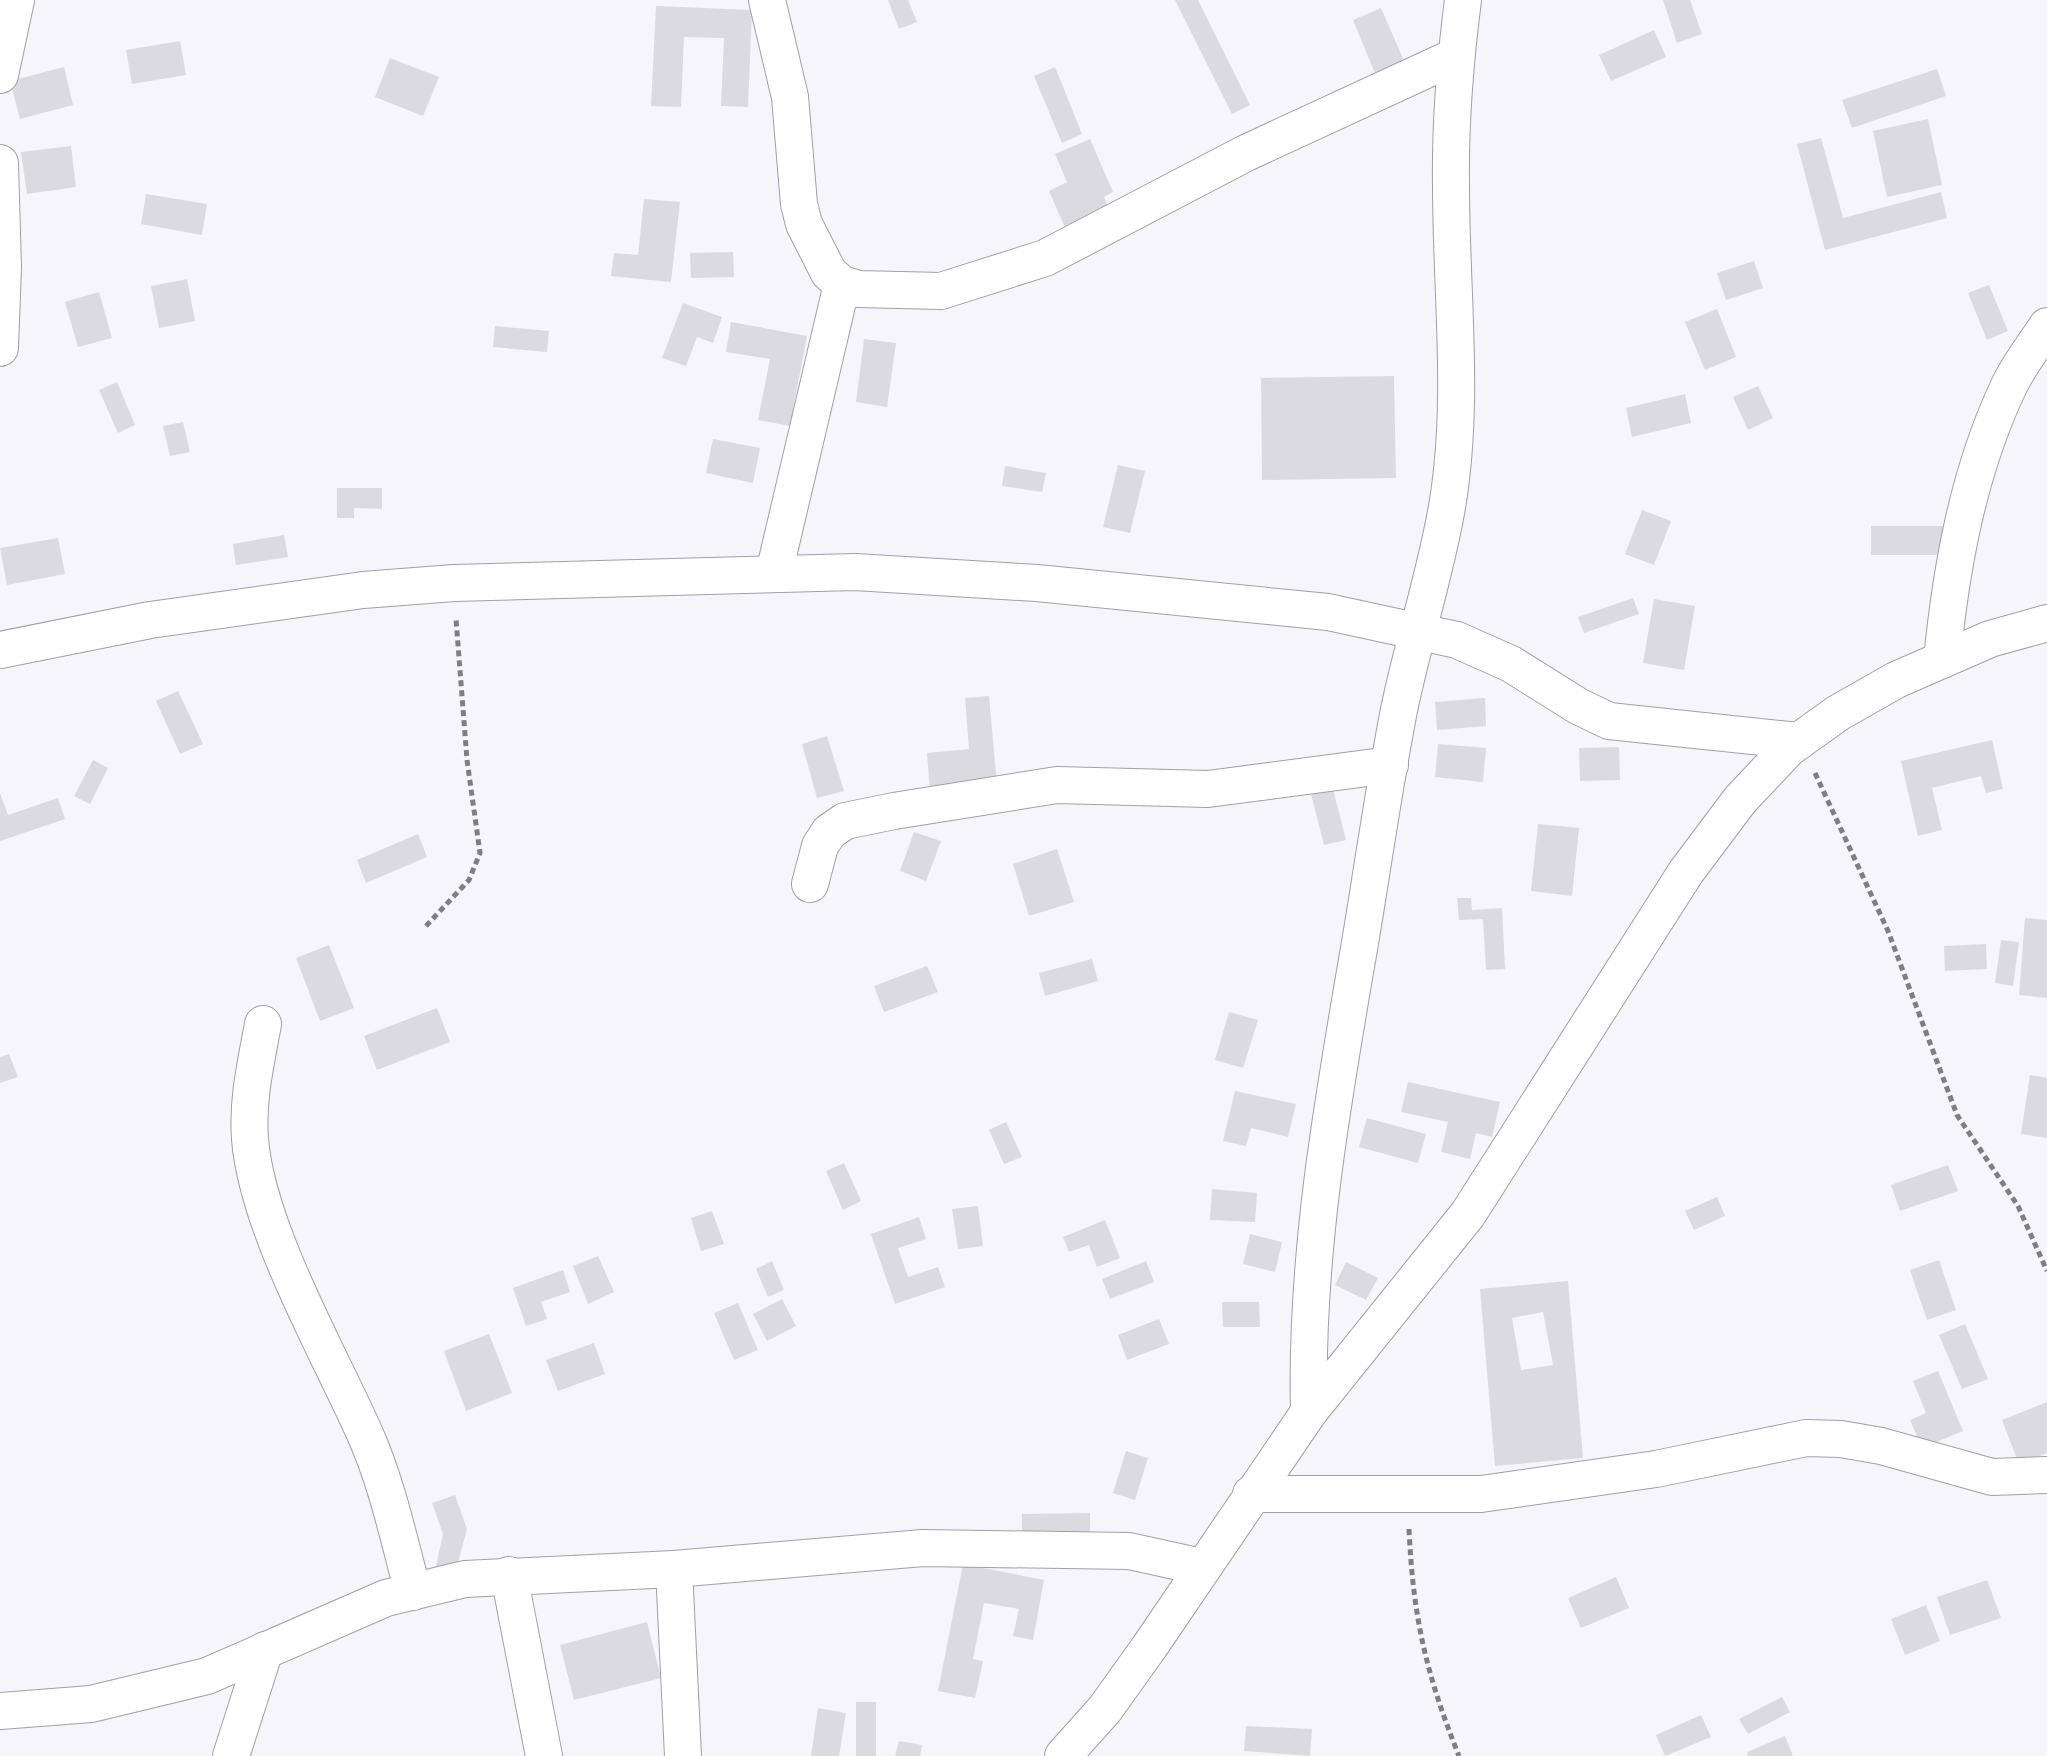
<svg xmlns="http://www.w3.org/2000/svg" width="2047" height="1756" font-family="'DM Sans',sans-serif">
<rect width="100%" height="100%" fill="#f6f5fb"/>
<g fill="#dcdae1" fill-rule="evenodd">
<path d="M888,0H908L917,22L899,29Z"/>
<path d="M1175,0H1198L1250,105L1232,114Z"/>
<path d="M1663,0H1690L1702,34L1677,43Z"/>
<path d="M656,6L752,10L748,107L721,106L724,38L684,37L681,107L651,106Z"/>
<path d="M1381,8L1408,70L1379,83L1353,20Z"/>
<path d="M1654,30L1666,57L1611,81L1599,55Z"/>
<path d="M180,41L186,75L132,84L126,50Z"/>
<path d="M390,58L439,77L423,116L375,97Z"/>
<path d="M64,67L73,105L20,119L10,81Z"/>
<path d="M1055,67L1082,134L1062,143L1034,76Z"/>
<path d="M1937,69L1946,96L1852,128L1842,100Z"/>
<path d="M1928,119L1942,185L1887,197L1873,131Z"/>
<path d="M1821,138L1843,218L1941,192L1947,218L1825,250L1797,144Z"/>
<path d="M1090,139L1113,192L1104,197L1110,211L1066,230L1049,191L1067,182L1055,154Z"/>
<path d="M71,146L76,187L27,194L21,152Z"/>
<path d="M146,194L207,204L202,235L141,224Z"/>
<path d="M644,199L680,202L671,282L611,276L614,253L638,255Z"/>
<path d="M733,252L734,277L691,278L690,253Z"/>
<path d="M1754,261L1763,288L1726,300L1717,273Z"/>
<path d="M187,279L195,321L159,328L151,286Z"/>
<path d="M1989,285L2008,331L1987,340L1968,293Z"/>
<path d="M99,292L112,338L78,347L65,302Z"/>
<path d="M683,303L722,317L713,343L697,337L686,366L662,358Z"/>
<path d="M1717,309L1736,357L1705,370L1685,322Z"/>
<path d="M731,322L807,336L790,426L758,420L770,359L726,352Z"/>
<path d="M495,326L549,331L547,352L493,347Z"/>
<path d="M864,339L896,343L887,407L856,402Z"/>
<path d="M1394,376L1396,478L1262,480L1261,378Z"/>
<path d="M117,382L135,425L118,433L99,390Z"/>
<path d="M1758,386L1773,418L1748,430L1733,397Z"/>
<path d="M1685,394L1691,423L1632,437L1626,408Z"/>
<path d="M183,422L190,452L170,456L163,426Z"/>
<path d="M713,439L760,448L753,483L706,473Z"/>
<path d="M1118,465L1145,471L1130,533L1103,527Z"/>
<path d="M1005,466L1046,473L1042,492L1002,486Z"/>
<path d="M337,488H382V509L354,508V518H337Z"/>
<path d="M1642,510L1671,521L1654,565L1625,554Z"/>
<rect x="1871" y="526" width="73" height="29"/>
<path d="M284,535L288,557L236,565L233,544Z"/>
<path d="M58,538L65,574L7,585L0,548Z"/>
<path d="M1633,598L1639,614L1584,633L1578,617Z"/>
<path d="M1654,599L1695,606L1684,670L1643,663Z"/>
<path d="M178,691L203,744L180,754L156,701Z"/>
<path d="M989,696L997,785L930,791L927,753L969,749L965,698Z"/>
<path d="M1485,698L1486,726L1437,730L1435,702Z"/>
<path d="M827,736L844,791L817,798L802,744Z"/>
<path d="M1992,740L2003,789L1986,793L1981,776L1932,788L1942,830L1918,836L1901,761Z"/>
<path d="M1438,744L1486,748L1483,782L1435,777Z"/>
<path d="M1619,747L1620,780L1580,781L1579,748Z"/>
<path d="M93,760L108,768L90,804L74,796Z"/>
<path d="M1333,789L1346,840L1324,845L1311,794Z"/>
<path d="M0,793L8,815L58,798L65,819L0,841Z"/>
<path d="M1538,824L1579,828L1572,896L1531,891Z"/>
<path d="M914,832L941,841L926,881L900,871Z"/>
<path d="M418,834L427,857L366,883L357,860Z"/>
<path d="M1057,849L1074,902L1029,916L1013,864Z"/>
<path d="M1457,898H1471L1472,910L1502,908L1505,969L1486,970L1483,919L1459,920Z"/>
<path d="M2025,918L2047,920V998L2019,995Z"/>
<path d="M2001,940L2019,942L2013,986L1995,983Z"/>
<path d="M1986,944L1987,969L1945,971L1944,946Z"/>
<path d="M329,945L354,1008L320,1021L296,958Z"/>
<path d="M1092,959L1098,981L1045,996L1039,973Z"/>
<path d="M927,966L938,992L884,1012L874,986Z"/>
<path d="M437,1008L450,1042L377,1070L364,1036Z"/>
<path d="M1229,1012L1258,1020L1243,1068L1215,1060Z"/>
<path d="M9,1054L18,1077L0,1083V1057Z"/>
<path d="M2030,1075L2047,1078V1138L2021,1134Z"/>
<path d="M1408,1082L1500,1102L1492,1137L1476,1133L1470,1159L1441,1152L1448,1122L1401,1112Z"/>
<path d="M1235,1091L1296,1104L1288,1137L1251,1128L1246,1146L1223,1141Z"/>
<path d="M1367,1118L1426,1134L1418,1163L1359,1147Z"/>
<path d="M1006,1122L1022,1157L1004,1164L989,1130Z"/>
<path d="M844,1163L861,1201L843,1210L826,1171Z"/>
<path d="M1948,1165L1958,1191L1900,1211L1891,1185Z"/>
<path d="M1212,1189L1257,1193L1255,1222L1210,1220Z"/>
<path d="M1717,1197L1725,1216L1694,1230L1685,1211Z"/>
<path d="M978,1206L983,1246L958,1249L952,1209Z"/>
<path d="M712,1211L724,1244L701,1251L691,1218Z"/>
<path d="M919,1217L926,1239L898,1248L908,1277L938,1267L945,1287L895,1304L871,1234Z"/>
<path d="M1105,1220L1120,1258L1097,1267L1089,1245L1069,1252L1063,1237Z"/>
<path d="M1250,1234L1282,1242L1275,1272L1243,1264Z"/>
<path d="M598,1256L614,1292L588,1304L573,1266Z"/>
<path d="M1939,1260L1956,1310L1927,1320L1910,1270Z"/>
<path d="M772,1261L784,1290L768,1297L756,1269Z"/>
<path d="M1146,1261L1154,1282L1110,1299L1102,1279Z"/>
<path d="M1346,1262L1378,1278L1366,1300L1335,1285Z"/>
<path d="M563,1270L570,1292L541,1302L547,1319L526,1326L513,1288Z"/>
<path d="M1568,1281L1583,1458L1495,1466L1480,1289ZM1543,1312L1553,1365L1521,1370L1512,1318Z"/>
<path d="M782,1299L796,1326L767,1341L753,1314Z"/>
<path d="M1222,1302H1259L1260,1327H1223Z"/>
<path d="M738,1303L758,1350L734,1360L714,1313Z"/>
<path d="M1159,1319L1169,1344L1127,1360L1118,1335Z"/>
<path d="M1965,1324L1988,1379L1962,1389L1939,1335Z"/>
<path d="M489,1334L512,1393L466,1411L444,1351Z"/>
<path d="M594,1343L605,1374L558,1391L546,1360Z"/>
<path d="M1938,1371L1963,1431L1922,1448L1910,1420L1926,1413L1913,1381Z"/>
<path d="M2047,1402V1453L2019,1464L2002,1420Z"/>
<path d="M1126,1451L1148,1458L1135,1500L1113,1493Z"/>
<path d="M455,1495L467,1529L455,1574L435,1570L443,1534L432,1503Z"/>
<path d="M1090,1513V1544L1022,1546V1514Z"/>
<path d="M963,1564L1044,1580L1033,1640L1013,1636L1019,1609L984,1603L973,1659L983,1661L975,1698L938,1691Z"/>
<path d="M1616,1577L1629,1608L1581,1628L1568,1598Z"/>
<path d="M1987,1580L2001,1618L1950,1635L1937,1597Z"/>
<path d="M1926,1605L1940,1641L1905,1655L1891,1619Z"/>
<path d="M647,1622L661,1678L574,1700L560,1645Z"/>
<path d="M1782,1697L1790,1712L1748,1734L1739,1719Z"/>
<rect x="856" y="1702" width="20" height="54"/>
<path d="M818,1708L846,1713L839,1756H811Z"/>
<path d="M1701,1715L1711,1737L1665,1756L1656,1735Z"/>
<path d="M1246,1726L1312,1729L1310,1756L1244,1751Z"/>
<path d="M1785,1736L1793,1756H1748L1747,1752Z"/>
<path d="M899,1741L922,1745L920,1756H895Z"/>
</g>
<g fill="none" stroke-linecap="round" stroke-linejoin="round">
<defs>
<g id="street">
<path d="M767,0L790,97L799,204L804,224L829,273L842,284L858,289L941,291L1045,258L1246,153L1456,56"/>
<path d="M0,75L16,0"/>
<path d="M0,163L3,267L0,348"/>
<path d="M774,573L842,284"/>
<path d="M0,650L150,620L363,590L454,583L855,572L1037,583L1328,612L1457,640L1511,664L1578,706L1609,721L1799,741"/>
<path d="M1942,660C1951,568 1968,473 2008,388C2018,366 2034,346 2047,326"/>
<path d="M810,884L820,846L829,832L845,821L894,811L1057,785L1208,789L1390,765"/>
<path d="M263,1024C256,1063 247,1099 250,1139C257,1228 328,1351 365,1434C387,1483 399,1540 413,1592"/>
<path d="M1309,1412C1305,1254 1333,1099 1360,943C1373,865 1384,787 1399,710C1413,642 1435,576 1447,507C1465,400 1451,294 1451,186C1450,123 1455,62 1463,0"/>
<path d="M1251,1494H1481L1656,1469L1806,1438L1841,1439L1881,1446L1992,1477L2047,1475"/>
<path d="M674,1569L683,1756"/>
<path d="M509,1575L544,1756"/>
<path d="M0,1711L91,1704L207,1676L386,1598L465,1579L674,1569L923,1548L1129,1551L1202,1567"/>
<path d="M231,1756L265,1650"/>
<path d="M1063,1756L1105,1709L1150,1646L1309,1412L1468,1214L1686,872L1740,800L1789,748L1838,713L1896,680L1990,639L2047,623"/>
</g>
</defs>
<use href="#street" stroke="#a09fa5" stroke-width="38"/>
<g stroke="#7f7f82" stroke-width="5" stroke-dasharray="6 4" stroke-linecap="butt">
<path d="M1815,773L1888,931L1957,1115L2018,1206L2047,1271"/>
<path d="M426,926L469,880L480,853L467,760L456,619"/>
<path d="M1409,1529C1413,1617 1426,1674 1459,1756"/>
</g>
<use href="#street" stroke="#fff" stroke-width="36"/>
</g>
</svg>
